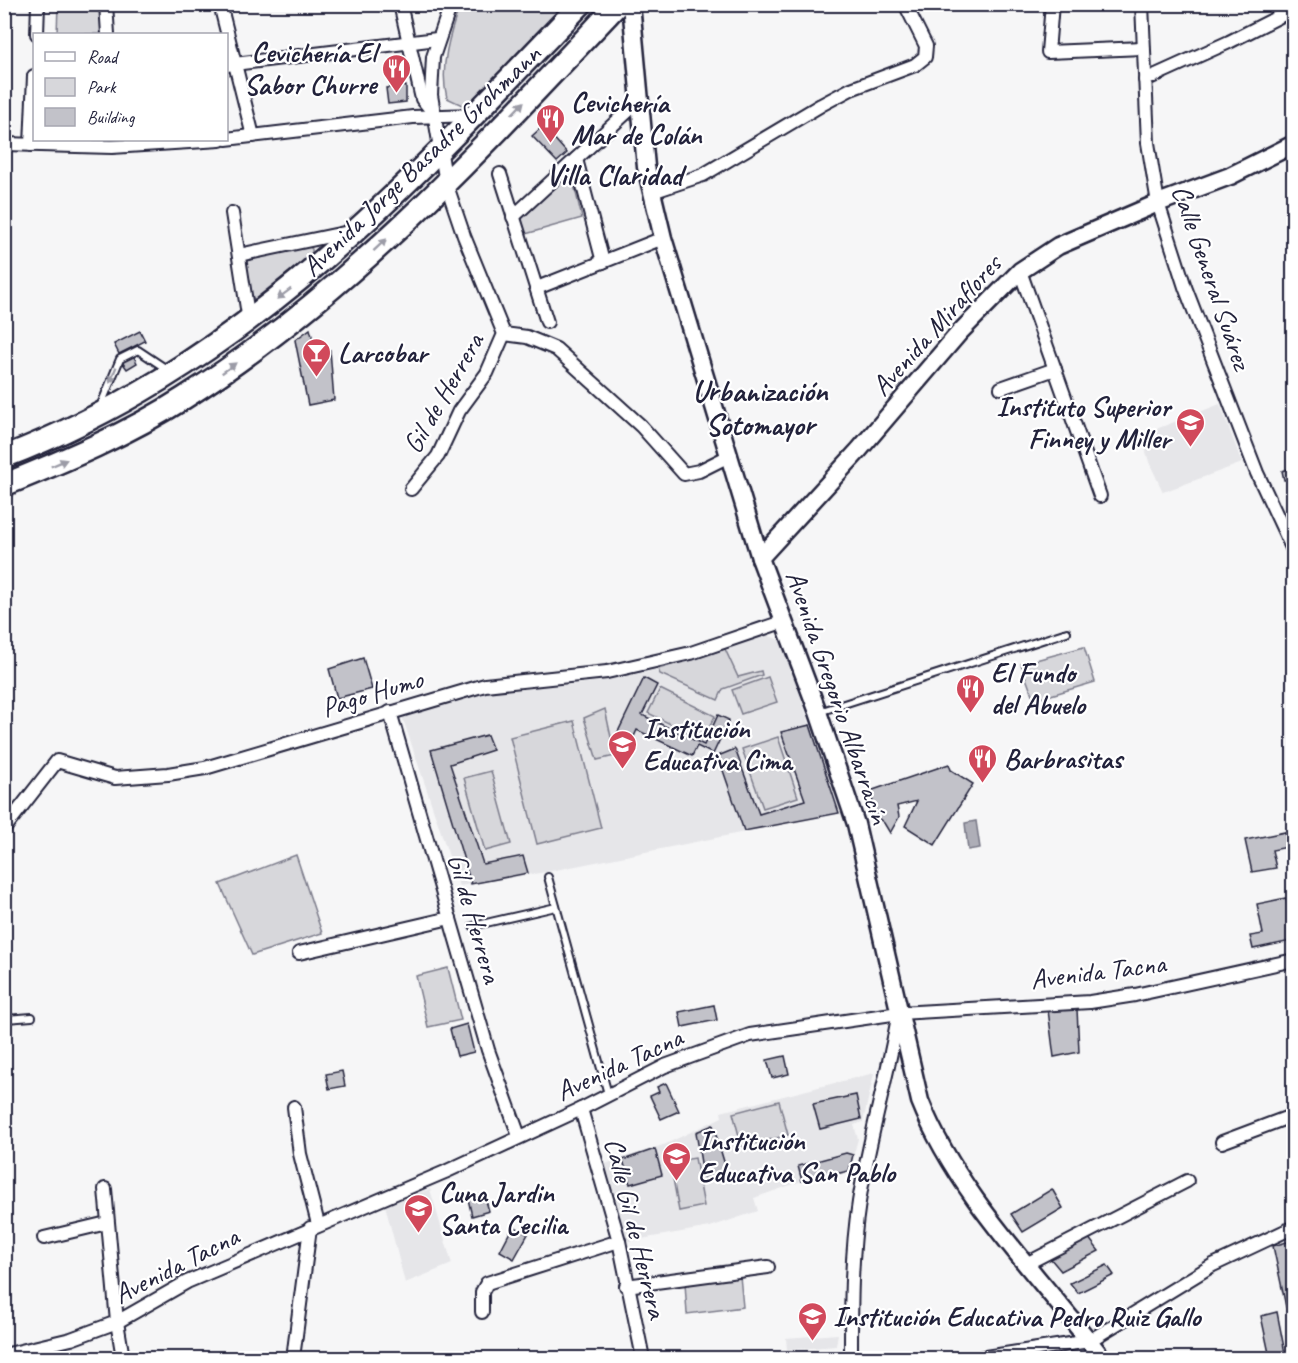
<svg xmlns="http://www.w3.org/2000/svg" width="1298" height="1363" font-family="Caveat,sans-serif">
<rect width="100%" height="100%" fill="#f6f6f7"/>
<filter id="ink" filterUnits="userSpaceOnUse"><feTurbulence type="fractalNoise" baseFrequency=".0167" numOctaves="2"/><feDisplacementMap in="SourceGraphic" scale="12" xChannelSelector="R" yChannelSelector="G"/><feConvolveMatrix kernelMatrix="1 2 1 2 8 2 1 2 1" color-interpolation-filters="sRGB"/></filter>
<g filter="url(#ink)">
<g fill="#e6e6e9">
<path d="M1220,404L1242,463L1163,492L1149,462L1141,435Z"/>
<path d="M767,635L782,641L839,813L546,872L459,886L402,716L499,690L578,684L625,677L685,662Z"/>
<path d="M874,1073L863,1122L854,1125L858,1139L849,1171L802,1181L754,1198L758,1211L710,1227L624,1242L602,1165L666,1144L722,1117L721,1112Z"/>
<path d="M430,1189L452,1264L405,1283L385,1205Z"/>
<path d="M838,1334L836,1346L787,1350L786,1338Z"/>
</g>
<g fill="#d7d7db" stroke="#7c7c8b" stroke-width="1.5">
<path d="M58,5H102L103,34H57Z"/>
<path d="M460,5H569L473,103L462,105L447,98C439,68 450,33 460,5Z"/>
<path d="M570,168L582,218L522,235L517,218Z"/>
<path d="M307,245L312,249V254L255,299L251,297L245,262L249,257Z"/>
<path d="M1084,647L1095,682L1034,700L1021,664Z"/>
<path d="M725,649L738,677L761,671L762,675L723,689L718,700L660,674L658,669Z"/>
<path d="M768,677L777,702L741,714L732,690Z"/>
<path d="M660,689L715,716L703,740L648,713Z"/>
<path d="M605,709L615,756L597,760L584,718Z"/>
<path d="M574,721L601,828L537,844L510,737Z"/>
<path d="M778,737L798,797L763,808L742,749Z"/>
<path d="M491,771L511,844L485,851L464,778Z"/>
<path d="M296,855L322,933L252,955L220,884Z"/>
<path d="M448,968L461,1020L428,1027L416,976Z"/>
<path d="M779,1101L788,1135L742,1147L733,1113Z"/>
<path d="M695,1158L704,1206L679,1211L670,1162Z"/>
<path d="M740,1276L743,1307L687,1314L685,1283Z"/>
</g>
<path fill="#aeaeb7" stroke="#767685" stroke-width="1.5" d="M976,821L980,848L968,850L965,823Z"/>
<g fill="#c2c2c9" stroke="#22223b" stroke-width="1.5">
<path d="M406,86V102L388,104L386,88Z"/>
<path d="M543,126L567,153L557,162L532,136Z"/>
<path d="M310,329L317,354L330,350L334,400L308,405L295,340Z"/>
<path d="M140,331L145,341L119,354L114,344Z"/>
<path d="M133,355L137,363L127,369L122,362Z"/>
<path d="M1294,467V480H1284L1282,471Z"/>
<path d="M363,658L372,689L337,698L329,669Z"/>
<path d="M644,678L657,685L642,715L704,745L718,715L729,720L713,754L697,746L692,756L637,730L631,743L616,736Z"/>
<path d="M810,725L839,813L744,831L718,756L735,749L759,814L805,800L781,732Z"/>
<path d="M487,735L493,750L450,764L483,864L523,856L528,873L471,884L431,750Z"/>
<path d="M949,764L951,770L973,784L935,845L905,826L917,801L897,806L899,817L890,833L884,823L877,817L870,791Z"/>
<path d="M1285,832L1288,847L1272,850L1276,868L1252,872L1245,840Z"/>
<path d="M1286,898L1290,916L1294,915V931L1289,932L1291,941L1253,949L1250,936L1263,934L1257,904Z"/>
<path d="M714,1005L717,1020L682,1027L679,1012Z"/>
<path d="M1077,1009L1079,1052L1054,1057L1048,1010Z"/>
<path d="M467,1024L474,1052L457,1056L450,1029Z"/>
<path d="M785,1056L789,1074L772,1078L767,1060Z"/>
<path d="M342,1071L345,1086L329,1089L326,1074Z"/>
<path d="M666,1083L679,1111L661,1119L650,1096L659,1092L657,1087Z"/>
<path d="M856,1095L861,1119L820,1129L813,1104Z"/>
<path d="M713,1125L728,1175L704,1181L696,1132Z"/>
<path d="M655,1149L662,1175L630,1184L623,1160Z"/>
<path d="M846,1153L853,1155L849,1171L802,1181L798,1166Z"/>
<path d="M1052,1189L1063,1208L1023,1232L1011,1214Z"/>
<path d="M484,1194L489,1211L472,1216L468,1199Z"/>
<path d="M513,1226L528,1234L514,1259L500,1251Z"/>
<path d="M1088,1237L1099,1251L1061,1271L1050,1258Z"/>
<path d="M1294,1240V1304L1286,1307L1273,1246Z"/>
<path d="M1107,1265L1114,1275L1078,1293L1070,1283Z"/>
<path d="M1277,1312L1286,1358H1270L1261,1316Z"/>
</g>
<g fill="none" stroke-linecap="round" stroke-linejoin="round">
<defs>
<g id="lane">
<path d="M100,407L120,359L138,350L168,370"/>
<path d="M819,712L1067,632"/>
<path d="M548,877L608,1094"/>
<path d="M473,926L556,907"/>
<path d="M4,991L8,1019"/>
<path d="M6,1019L32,1017"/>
</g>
<g id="street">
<path d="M106,4L108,34"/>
<path d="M220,4L253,136"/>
<path d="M400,4L422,99L432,111"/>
<path d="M1052,4L1048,52L1143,48"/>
<path d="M1142,4L1148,143L1158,203L1185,287L1257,473L1294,552"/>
<path d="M37,34L38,4"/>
<path d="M226,65L437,39"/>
<path d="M1145,80L1229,42L1294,9"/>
<path d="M226,139L413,117L473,115"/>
<path d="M4,144L112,147L220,140"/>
<path d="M31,145L34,76"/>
<path d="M576,159L603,262"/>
<path d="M500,174L547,322"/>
<path d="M652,192L703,175L821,105L851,89L915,65L925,57L926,46L905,4"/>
<path d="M232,213L249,321"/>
<path d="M513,217L640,100"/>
<path d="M239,255L349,232"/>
<path d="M1020,271L1100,496"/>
<path d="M537,288L663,238"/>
<path d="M504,334L527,337L556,349L641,426L684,474L699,471L731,455"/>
<path d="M1001,388L1055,369"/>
<path d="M411,489L438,456L459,411L487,373L504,334L464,236L446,183L431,95L433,57L451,4"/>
<path d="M390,712L488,1050L519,1136"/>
<path d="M4,829L57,761L115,778L168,774L205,768L485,685L607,672L691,653L785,621"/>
<path d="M299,953L450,918"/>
<path d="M294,1107L300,1154L318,1224"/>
<path d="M581,1109L619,1241L643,1358"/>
<path d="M1222,1142L1294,1115"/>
<path d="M105,1189L117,1322L123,1358"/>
<path d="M44,1238L107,1223"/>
<path d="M1026,1264L1187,1181"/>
<path d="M626,1286L768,1267"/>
<path d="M482,1312V1292L487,1283L619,1241"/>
<path d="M4,1355L71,1339L117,1322L187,1282L445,1172L581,1109L665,1066L750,1035L899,1013L1090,1002L1135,995L1294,960"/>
<path d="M293,1358L310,1228"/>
<path d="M851,1358C851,1306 851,1254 859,1202C869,1139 887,1079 898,1017"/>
<path d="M979,1358L1089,1341L1213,1265L1294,1227"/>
</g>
<g id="secondary">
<path d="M631,4L646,167L663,238L760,558L818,712L856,824L920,1101C958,1197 1041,1277 1102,1358"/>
<path d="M760,558L859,450L959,333L1020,271L1058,246L1158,203L1230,176L1294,144"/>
</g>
<g id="highway">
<path d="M4,457C248,363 405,187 581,4"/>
<path d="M4,485C66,460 128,434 184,398C350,293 484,146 618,4"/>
</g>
</defs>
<use href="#lane" stroke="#22223b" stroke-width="10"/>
<use href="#street" stroke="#22223b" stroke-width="16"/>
<use href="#secondary" stroke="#22223b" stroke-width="21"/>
<use href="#highway" stroke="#22223b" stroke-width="26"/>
<use href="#lane" stroke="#fff" stroke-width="6"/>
<use href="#street" stroke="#fff" stroke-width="12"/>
<use href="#secondary" stroke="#fff" stroke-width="16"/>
<use href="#highway" stroke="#fff" stroke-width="21"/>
</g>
<defs><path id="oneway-solid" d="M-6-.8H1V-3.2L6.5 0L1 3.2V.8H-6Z" transform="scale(1.5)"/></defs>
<g fill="#9c9ca7">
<use href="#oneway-solid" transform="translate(518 108) rotate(-46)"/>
<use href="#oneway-solid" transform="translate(380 245) rotate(-43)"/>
<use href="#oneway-solid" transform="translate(284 294) rotate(143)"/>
<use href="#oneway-solid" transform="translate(229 368) rotate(-36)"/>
<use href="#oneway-solid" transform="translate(113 375) rotate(112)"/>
<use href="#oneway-solid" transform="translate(59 463) rotate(-23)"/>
</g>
</g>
<defs>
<symbol id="restaurant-pin" viewBox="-11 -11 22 30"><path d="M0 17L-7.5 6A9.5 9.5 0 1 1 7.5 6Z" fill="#d1495b" stroke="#fff"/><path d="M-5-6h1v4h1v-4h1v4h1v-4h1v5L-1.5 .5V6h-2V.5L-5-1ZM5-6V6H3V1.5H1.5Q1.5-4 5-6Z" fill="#fff"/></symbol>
<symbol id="bar-pin" viewBox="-11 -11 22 30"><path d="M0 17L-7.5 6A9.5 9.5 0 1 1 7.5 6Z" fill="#d1495b" stroke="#fff"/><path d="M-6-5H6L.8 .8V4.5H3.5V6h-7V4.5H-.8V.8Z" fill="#fff"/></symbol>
<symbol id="school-pin" viewBox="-11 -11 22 30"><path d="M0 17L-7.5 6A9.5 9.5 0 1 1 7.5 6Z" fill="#d1495b" stroke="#fff"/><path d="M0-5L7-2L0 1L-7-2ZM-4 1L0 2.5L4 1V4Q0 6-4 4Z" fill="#fff"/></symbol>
</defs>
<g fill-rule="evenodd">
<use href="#restaurant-pin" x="380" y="52" width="33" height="45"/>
<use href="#restaurant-pin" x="534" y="102" width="33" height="45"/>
<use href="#bar-pin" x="300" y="336" width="33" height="45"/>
<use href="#school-pin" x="1174" y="406" width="33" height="45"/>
<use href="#restaurant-pin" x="954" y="672" width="33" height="45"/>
<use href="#school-pin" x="606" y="728" width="33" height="45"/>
<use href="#restaurant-pin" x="966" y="742" width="33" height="45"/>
<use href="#school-pin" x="660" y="1140" width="33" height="45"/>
<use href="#school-pin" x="402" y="1192" width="33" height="45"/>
<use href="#school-pin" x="796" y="1300" width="33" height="45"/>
</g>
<g text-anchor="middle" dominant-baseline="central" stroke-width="4.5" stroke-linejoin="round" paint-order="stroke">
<g font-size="28" font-weight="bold" fill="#22223b" stroke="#fff" text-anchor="start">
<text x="376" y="52" text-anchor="end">Cevichería El<tspan x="376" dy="32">Sabor Churre</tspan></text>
<text x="571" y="102">Cevichería<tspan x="571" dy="32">Mar de Colán</tspan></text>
<text x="338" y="352">Larcobar</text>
<text x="1170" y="406" text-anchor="end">Instituto Superior<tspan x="1170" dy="32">Finney y Miller</tspan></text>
<text x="991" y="672">El Fundo<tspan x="991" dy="32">del Abuelo</tspan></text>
<text x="643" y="728">Institución<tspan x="643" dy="32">Educativa Cima</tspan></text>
<text x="1004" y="758">Barbrasitas</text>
<text x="698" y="1140">Institución<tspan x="698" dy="32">Educativa San Pablo</tspan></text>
<text x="439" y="1192">Cuna Jardin<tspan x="439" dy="32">Santa Cecilia</tspan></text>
<text x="833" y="1316">Institución Educativa Pedro Ruiz Gallo</text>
</g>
<g font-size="28" fill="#22223b" stroke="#fff">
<text transform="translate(421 160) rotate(-44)">Avenida Jorge Basadre Grohmann</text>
<text transform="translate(1212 277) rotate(71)">Calle General Suárez</text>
<text transform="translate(936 325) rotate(-48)">Avenida Miraflores</text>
<text transform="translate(443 393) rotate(-60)">Gil de Herrera</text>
<text transform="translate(372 693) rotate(-17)">Pago Humo</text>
<text transform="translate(838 697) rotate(71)">Avenida Gregorio Albarracín</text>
<text transform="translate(475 918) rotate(74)">Gil de Herrera</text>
<text transform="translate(1098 971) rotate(-7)">Avenida Tacna</text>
<text transform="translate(619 1064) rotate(-25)">Avenida Tacna</text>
<text transform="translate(636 1228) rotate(76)">Calle Gil de Herrera</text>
<text transform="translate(176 1265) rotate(-27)">Avenida Tacna</text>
</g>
<g font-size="30" font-weight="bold" fill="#22223b" stroke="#fff">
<text x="614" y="175">Villa Claridad</text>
<text x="760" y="391">Urbanización<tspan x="760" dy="34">Sotomayor</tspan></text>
</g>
</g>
<rect width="1298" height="1363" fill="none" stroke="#fff" stroke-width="24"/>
<rect x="12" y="12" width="1274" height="1339" fill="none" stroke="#22223b" stroke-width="2" filter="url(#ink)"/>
<rect x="33" y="33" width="195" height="108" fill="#ffffff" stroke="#a7a7b1" stroke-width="1.5"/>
<rect x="45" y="52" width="30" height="9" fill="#ffffff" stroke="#a7a7b1" stroke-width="1.5"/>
<text x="87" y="63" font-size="18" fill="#22223b">Road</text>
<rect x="45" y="78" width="30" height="18" fill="#d7d7db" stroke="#a7a7b1" stroke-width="1.5"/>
<text x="87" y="93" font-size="18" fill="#22223b">Park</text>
<rect x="45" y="108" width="30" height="18" fill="#c2c2c9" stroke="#a7a7b1" stroke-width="1.5"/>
<text x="87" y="123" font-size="18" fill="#22223b">Building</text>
</svg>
